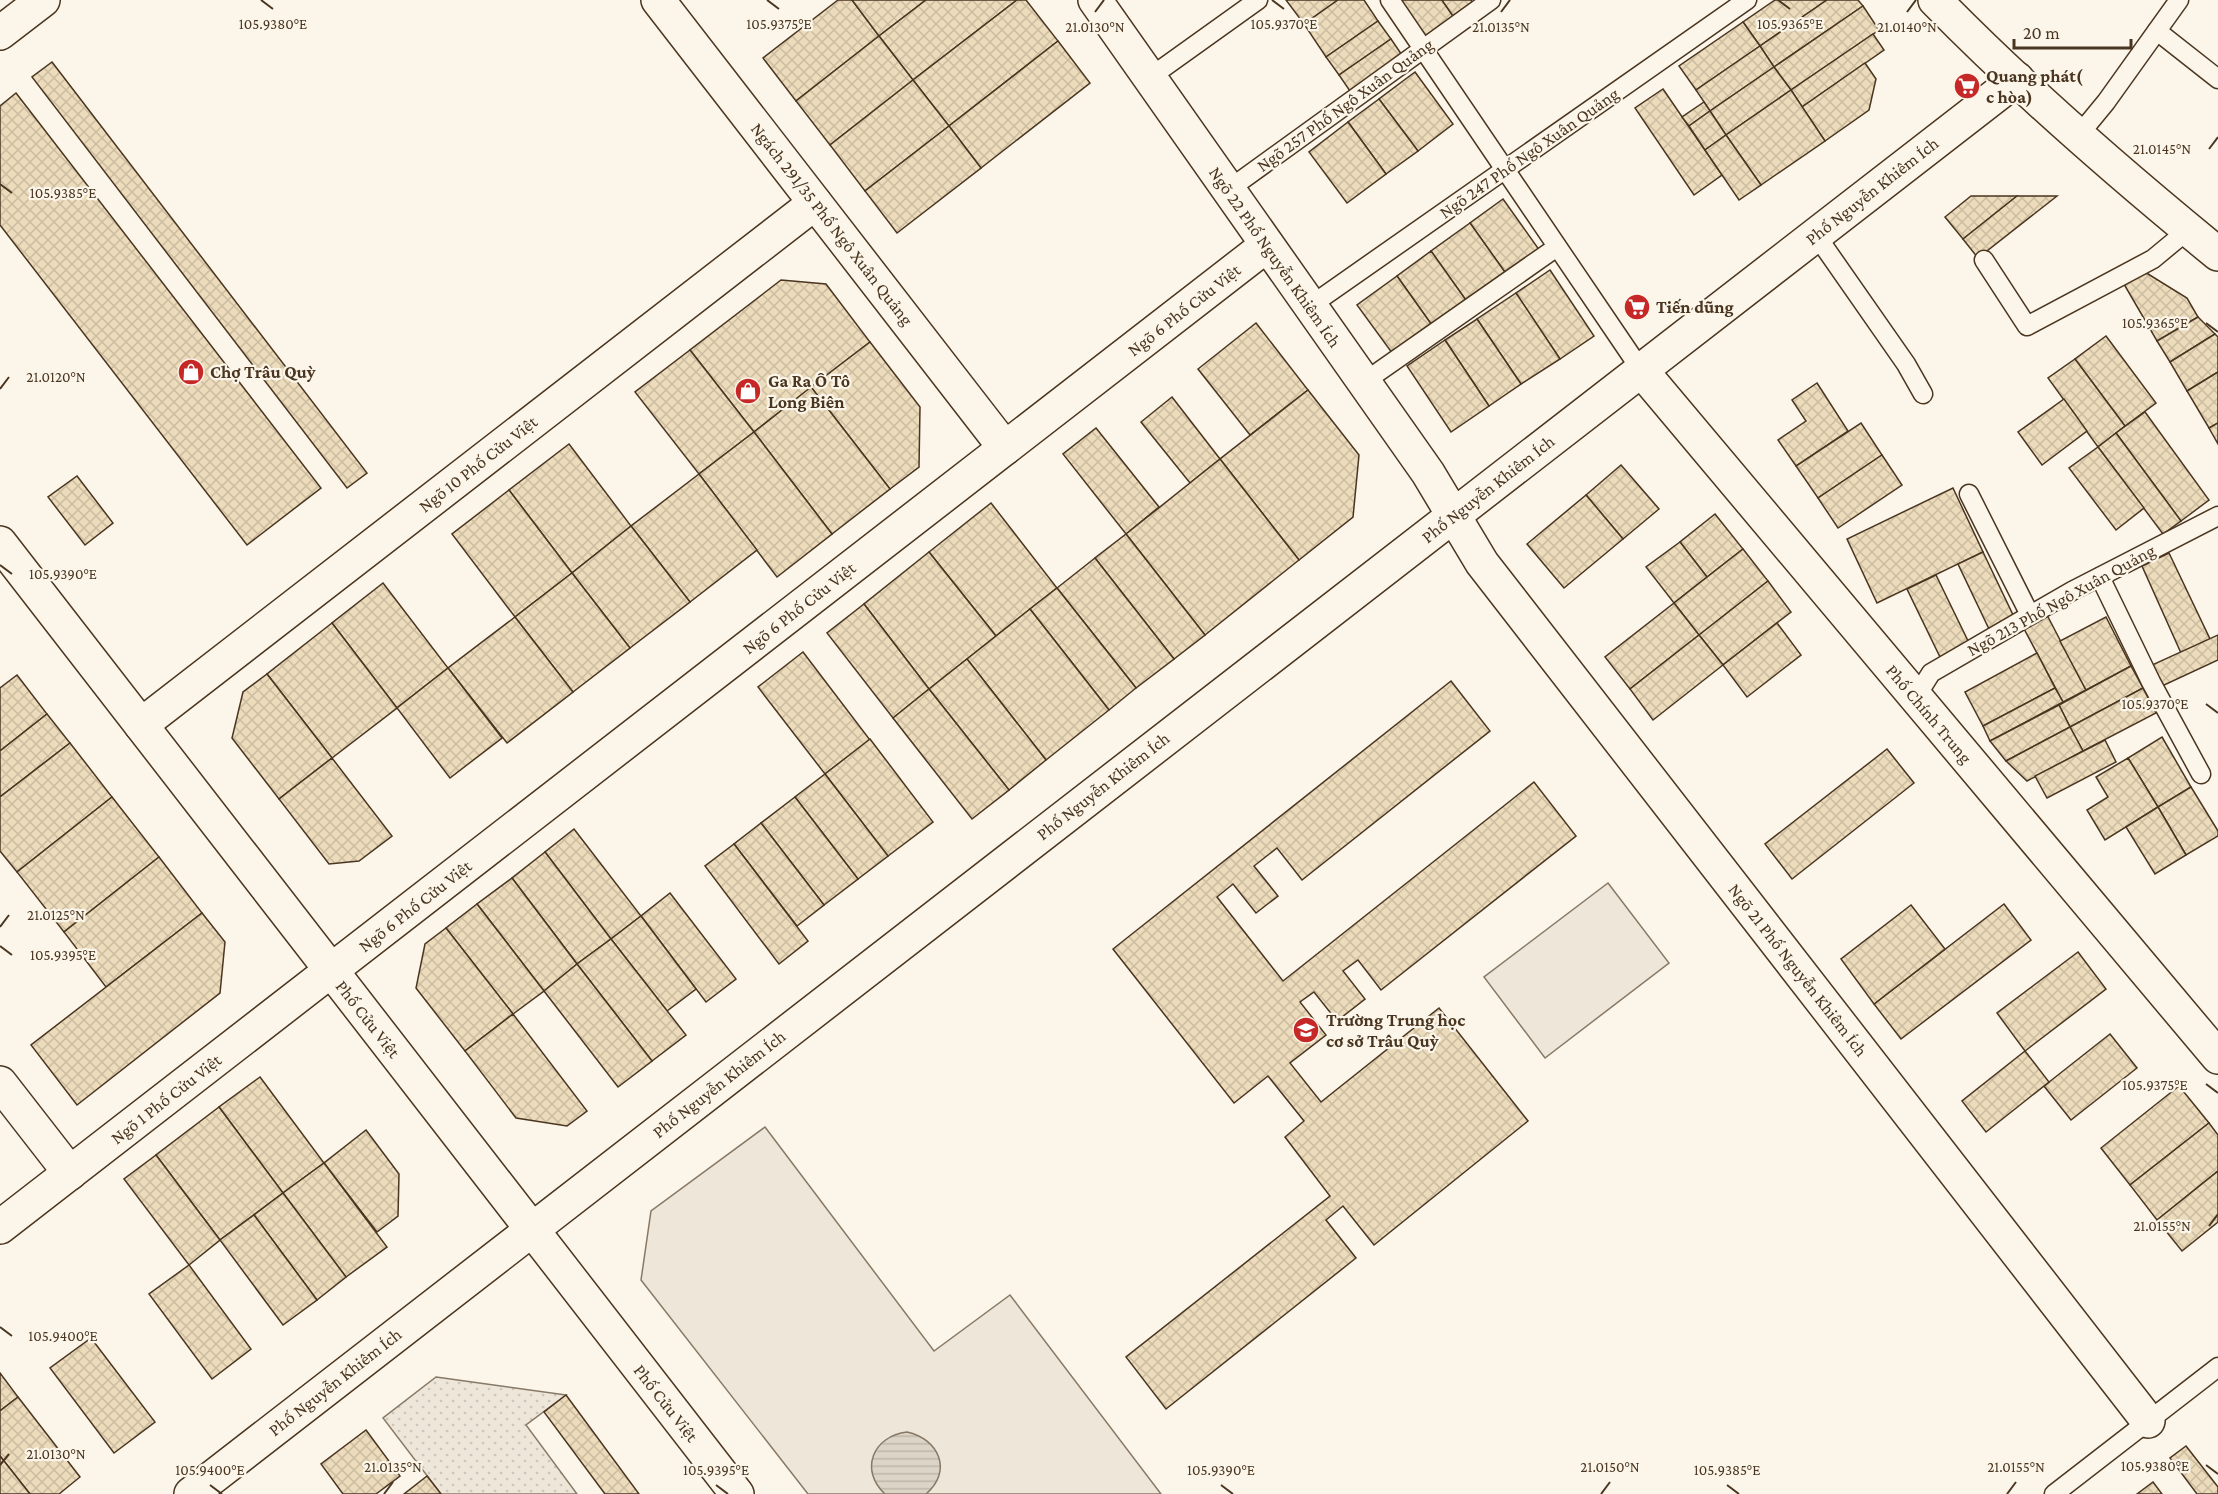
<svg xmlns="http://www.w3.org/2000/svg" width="2218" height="1494" font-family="'Crimson Pro',serif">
<defs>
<pattern id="grass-dots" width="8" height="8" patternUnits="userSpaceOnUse" patternTransform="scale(1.5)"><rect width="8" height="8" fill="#ede6d9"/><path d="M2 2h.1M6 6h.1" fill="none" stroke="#cdc6ba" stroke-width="1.8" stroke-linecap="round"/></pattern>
<pattern id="water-rules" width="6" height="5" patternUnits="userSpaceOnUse" patternTransform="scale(1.5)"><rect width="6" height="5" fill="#dcd4c6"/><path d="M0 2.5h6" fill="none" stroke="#beb7aa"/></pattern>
<pattern id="building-cross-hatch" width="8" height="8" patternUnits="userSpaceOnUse" patternTransform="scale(1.5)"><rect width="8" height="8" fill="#ecdcbc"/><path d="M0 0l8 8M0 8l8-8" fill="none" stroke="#ccbda1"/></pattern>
</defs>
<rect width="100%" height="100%" fill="#fbf6e9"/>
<path fill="url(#grass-dots)" stroke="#887966" stroke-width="1.5" d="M436,1377L566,1395L526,1425L577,1494H441L383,1418Z"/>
<g fill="#ede6d9" stroke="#887966" stroke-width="1.5">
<path d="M1608,883L1669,963L1545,1058L1484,977Z"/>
<path d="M765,1127L934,1351L1010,1295L1161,1494H808L641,1280L651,1211Z"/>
</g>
<path fill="url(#water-rules)" stroke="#887966" stroke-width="1.5" d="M907,1432C939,1439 953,1471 926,1494H885C859,1470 873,1436 907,1432Z"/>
<g fill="url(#building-cross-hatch)" stroke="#4a3520" stroke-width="1.5">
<path d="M838,0H852L879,36L796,101L763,58Z"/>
<path d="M852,0H926L879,36Z"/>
<path d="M926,0H1017L913,80L879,36Z"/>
<path d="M1017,0H1026L1058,41L949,126L913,80Z"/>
<path d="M1286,0H1338L1304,24Z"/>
<path d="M1338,0H1364L1378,21L1326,57L1304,24Z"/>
<path d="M1400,0H1442L1455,19L1427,39Z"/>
<path d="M1442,0H1471L1475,6L1455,19Z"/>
<path d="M1775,0H1827L1760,46L1743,22Z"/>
<path d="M1827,0H1858L1863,6L1774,67L1760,46Z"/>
<path d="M1863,6L1879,30L1791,90L1774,67Z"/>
<path d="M1378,21L1391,39L1339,75L1326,57Z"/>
<path d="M1743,22L1760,46L1696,90L1679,66Z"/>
<path d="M1873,34L1884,50L1802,107L1791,90Z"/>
<path d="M879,36L913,80L830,145L796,101Z"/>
<path d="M1391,39L1404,58L1352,94L1339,75Z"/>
<path d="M1058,41L1090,83L981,168L949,126Z"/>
<path d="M1760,46L1774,67L1710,111L1696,90Z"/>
<path d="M52,62L367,473L347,488L32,77Z"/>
<path d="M1865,63L1876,79L1869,110L1825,141L1802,107Z"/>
<path d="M1774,67L1791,90L1726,135L1710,111Z"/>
<path d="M1415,72L1453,124L1418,151L1379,99Z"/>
<path d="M913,80L949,126L865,191L830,145Z"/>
<path d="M1663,89L1722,175L1694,195L1635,108Z"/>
<path d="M1791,90L1825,141L1761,185L1726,135Z"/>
<path d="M16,93L321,488L247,545L0,225V106Z"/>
<path d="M1379,99L1418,151L1386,174L1348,122Z"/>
<path d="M1704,102L1710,111L1689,126L1682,117Z"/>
<path d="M1710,111L1726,135L1705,150L1689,126Z"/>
<path d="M1348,122L1386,174L1347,203L1309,152Z"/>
<path d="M949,126L981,168L897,233L865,191Z"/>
<path d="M1726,135L1761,185L1739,200L1705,150Z"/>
<path d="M1971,196H2017L1963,239L1945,217Z"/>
<path d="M2017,196H2057L1978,258L1963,239Z"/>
<path d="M1503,199L1540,251L1507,275L1470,223Z"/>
<path d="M1470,223L1507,275L1468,303L1431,251Z"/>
<path d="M1431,251L1468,303L1434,328L1397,276Z"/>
<path d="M2140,269L2187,298L2198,317L2157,341L2121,279Z"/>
<path d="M1550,270L1594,336L1560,359L1516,293Z"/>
<path d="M1397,276L1434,328L1395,357L1357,305Z"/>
<path d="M781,280L826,284L870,342L754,432L690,350Z"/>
<path d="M1516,293L1560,359L1521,384L1477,319Z"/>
<path d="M2198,317L2215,334L2170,362L2157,341Z"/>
<path d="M1477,319L1521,384L1489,406L1445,340Z"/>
<path d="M1256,323L1308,390L1250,435L1198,369Z"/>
<path d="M2215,334L2218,337V372L2187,391L2170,362Z"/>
<path d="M2106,336L2156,403L2125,426L2075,359Z"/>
<path d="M1445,340L1489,406L1451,432L1407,366Z"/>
<path d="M870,342L920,407L919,467L890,489L811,387Z"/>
<path d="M690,350L754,432L699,474L635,392Z"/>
<path d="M2075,359L2125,426L2098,447L2048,378Z"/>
<path d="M2218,372V423L2209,428L2187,391Z"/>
<path d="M1817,383L1848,431L1796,466L1778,440L1806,421L1792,400Z"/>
<path d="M811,387L890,489L832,534L754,432Z"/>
<path d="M1308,390L1359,455L1353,517L1299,560L1220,459Z"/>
<path d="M1172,397L1220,459L1190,483L1141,422Z"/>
<path d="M2064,399L2087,431L2042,465L2018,432Z"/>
<path d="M2145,412L2209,500L2181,521L2116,433Z"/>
<path d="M1861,423L1882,455L1818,498L1796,466Z"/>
<path d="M2218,423V444L2209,428Z"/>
<path d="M1096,428L1159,507L1126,534L1063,454Z"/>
<path d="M754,432L832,534L777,577L699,474Z"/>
<path d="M2116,433L2181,521L2163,534L2098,447Z"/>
<path d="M569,444L631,526L572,573L509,490Z"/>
<path d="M2098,447L2144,508L2116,530L2069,468Z"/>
<path d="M1882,455L1902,485L1838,528L1818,498Z"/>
<path d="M1220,459L1299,560L1205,635L1126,534Z"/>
<path d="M1621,465L1659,509L1623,539L1586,495Z"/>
<path d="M699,474L757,550L690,602L631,526Z"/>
<path d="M77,476L113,523L85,545L48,497Z"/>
<path d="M1953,488L1983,552L1877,603L1847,539Z"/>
<path d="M509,490L572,573L515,617L452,534Z"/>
<path d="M1586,495L1623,539L1564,588L1527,544Z"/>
<path d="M991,503L1057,588L996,636L929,552Z"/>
<path d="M1715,514L1743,549L1707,577L1680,542Z"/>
<path d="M631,526L690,602L630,648L572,573Z"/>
<path d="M1126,534L1205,635L1174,659L1095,558Z"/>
<path d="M1680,542L1707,577L1674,603L1646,567Z"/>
<path d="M1743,549L1768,581L1699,635L1674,603Z"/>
<path d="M929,552L996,636L929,689L864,604Z"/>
<path d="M1983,552L2014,617L1989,629L1958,564Z"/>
<path d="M2169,553L2210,639L2181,653L2142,566Z"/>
<path d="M1095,558L1174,659L1136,688L1057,588Z"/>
<path d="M572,573L630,648L573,692L515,617Z"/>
<path d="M1936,575L1969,643L1940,657L1907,589Z"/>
<path d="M1768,581L1791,612L1723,665L1699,635Z"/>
<path d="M383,583L448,668L397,708L332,623Z"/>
<path d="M1057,588L1136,688L1109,710L1030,609Z"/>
<path d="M1674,603L1699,635L1630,689L1605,657Z"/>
<path d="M864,604L929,689L893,718L827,633Z"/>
<path d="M1030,609L1109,710L1046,760L967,659Z"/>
<path d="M2046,613L2086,690L2063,702L2022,625Z"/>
<path d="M515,617L573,692L507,743L448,668Z"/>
<path d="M2106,617L2131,666L2086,690L2060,641Z"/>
<path d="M332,623L397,708L332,758L267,674Z"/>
<path d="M1777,623L1801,655L1747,697L1723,665Z"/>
<path d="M1699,635L1723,665L1653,720L1630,689Z"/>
<path d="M2218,635V660L2162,686L2152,665Z"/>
<path d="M803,652L870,740L825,774L758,687Z"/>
<path d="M2037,653L2055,688L1983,726L1965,692Z"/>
<path d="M967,659L1046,760L1009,790L929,689Z"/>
<path d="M2131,666L2143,688L2070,727L2059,705Z"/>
<path d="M448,668L502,738L450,778L397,708Z"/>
<path d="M267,674L332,758L279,799L232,738L243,692Z"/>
<path d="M17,675L47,714L0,751V688Z"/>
<path d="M1451,681L1490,731L1302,880L1277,848L1254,866L1278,896L1256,913L1233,884L1217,897L1283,981L1534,782L1576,836L1381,990L1358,960L1343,971L1365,999L1337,1021L1314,992L1300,1002L1326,1035L1290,1063L1321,1102L1439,1008L1528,1121L1374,1245L1343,1206L1326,1220L1356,1258L1166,1409L1126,1357L1330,1196L1285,1137L1304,1121L1268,1076L1234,1103L1113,949Z"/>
<path d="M2055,688L2063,702L1990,741L1983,726Z"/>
<path d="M2143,688L2156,713L2083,751L2070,727Z"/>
<path d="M929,689L1009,790L972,819L893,718Z"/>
<path d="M2059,705L2070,727L2006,761L1990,741Z"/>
<path d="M47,714L70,743L0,797V751Z"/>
<path d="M2070,727L2083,751L2027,781L2006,761Z"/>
<path d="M2162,737L2191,787L2158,807L2128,758Z"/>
<path d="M870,739L933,822L888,856L825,774Z"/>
<path d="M2105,740L2116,762L2047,798L2035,776Z"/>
<path d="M70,743L112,797L17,872L0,851V797Z"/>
<path d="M1887,749L1914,783L1792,879L1765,844Z"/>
<path d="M332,758L392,836L359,861L329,864L279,799Z"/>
<path d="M2128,758L2158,807L2105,840L2087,810L2108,797L2096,777Z"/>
<path d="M825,774L888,856L858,879L795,797Z"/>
<path d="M2191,787L2218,831V836L2186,855L2158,807Z"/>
<path d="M112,797L159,857L64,932L17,872Z"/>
<path d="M795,797L858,879L824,905L761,823Z"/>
<path d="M2158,807L2186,855L2155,874L2126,827Z"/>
<path d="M761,823L824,905L797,926L734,844Z"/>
<path d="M574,829L641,916L611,939L545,852Z"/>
<path d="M734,844L808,941L779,964L705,866Z"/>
<path d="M545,852L611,939L577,964L512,878Z"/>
<path d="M159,857L202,913L106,987L64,932Z"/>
<path d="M512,878L577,964L544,991L477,904Z"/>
<path d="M670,893L736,979L706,1002L641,916Z"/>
<path d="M477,904L544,991L513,1014L446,928Z"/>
<path d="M2004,904L2031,940L1901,1039L1874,1004Z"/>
<path d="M1911,905L1945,949L1874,1004L1841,959Z"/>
<path d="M202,913L225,942L220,993L77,1105L31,1045Z"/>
<path d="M641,916L696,989L667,1011L611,939Z"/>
<path d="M446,928L513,1014L465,1051L416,988L425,944Z"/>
<path d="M611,939L686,1035L652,1061L577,964Z"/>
<path d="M2078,952L2106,989L2025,1051L1997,1013Z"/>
<path d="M577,964L652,1061L618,1087L544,991Z"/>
<path d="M513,1014L587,1111L567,1126L516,1118L465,1051Z"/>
<path d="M2110,1034L2137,1068L2071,1120L2044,1086Z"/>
<path d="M2025,1051L2049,1082L1986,1132L1962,1101Z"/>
<path d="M260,1077L324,1163L283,1193L219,1107Z"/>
<path d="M2179,1086L2209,1123L2130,1185L2101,1148Z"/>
<path d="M219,1107L283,1193L220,1240L156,1155Z"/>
<path d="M2209,1123L2218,1135V1171L2157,1220L2130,1185Z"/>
<path d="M366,1130L399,1174L398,1216L377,1232L324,1163Z"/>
<path d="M156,1155L220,1240L189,1265L124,1179Z"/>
<path d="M324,1163L387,1247L346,1277L283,1193Z"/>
<path d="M2218,1171V1222L2182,1251L2157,1220Z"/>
<path d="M283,1193L346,1277L317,1300L254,1215Z"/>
<path d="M254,1215L317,1300L283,1325L220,1240Z"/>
<path d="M189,1265L251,1349L212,1379L149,1294Z"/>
<path d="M91,1338L155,1422L114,1453L50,1368Z"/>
<path d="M0,1373L18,1397L0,1411Z"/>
<path d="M566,1395L639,1494H605L544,1412Z"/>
<path d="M18,1397L80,1477L59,1494H30L0,1456V1411Z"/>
<path d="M366,1430L400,1476L376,1494H343L321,1464Z"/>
<path d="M2186,1446L2218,1487V1494H2197L2170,1458Z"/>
<path d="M0,1456L30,1494H0Z"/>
<path d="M427,1476L441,1494H404Z"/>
<path d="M2153,1482L2162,1494H2137Z"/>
</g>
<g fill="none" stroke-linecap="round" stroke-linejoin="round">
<defs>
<g id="lane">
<path d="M1390,0L1641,370"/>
<path d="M2157,31L2218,79"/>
<path d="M1149,78L1258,0"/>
<path d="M2078,136L2106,102L2179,0"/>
<path d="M1228,190L1491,0"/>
<path d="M1816,235L1906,364L1923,394"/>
<path d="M1984,260L2027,326L2153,259L2188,230"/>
<path d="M1310,306L1747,0"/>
<path d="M1364,382L1557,247"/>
<path d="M1969,494L2030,615"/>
<path d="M2100,577L2151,682L2201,774"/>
<path d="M1916,697L1931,673L2072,591L2218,516"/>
<path d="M2054,1494L2218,1367"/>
</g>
<g id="street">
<path d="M658,0L1005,448"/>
<path d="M1095,0L1428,473L1482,563L2148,1421"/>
<path d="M0,33L43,0"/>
<path d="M141,725L815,203"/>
<path d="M0,1083L70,1173"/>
<path d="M0,1227L1267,245"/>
</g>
<g id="secondary">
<path d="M1935,0C2024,91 2120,174 2218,254"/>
<path d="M1641,370L2218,1057"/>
<path d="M0,543L737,1494"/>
<path d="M191,1494L2017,79"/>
</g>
</defs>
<use href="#lane" stroke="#4a3520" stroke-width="21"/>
<use href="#street" stroke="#4a3520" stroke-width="36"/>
<use href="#secondary" stroke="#4a3520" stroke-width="36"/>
<use href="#lane" stroke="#fbf6e9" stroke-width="18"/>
<use href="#street" stroke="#fbf6e9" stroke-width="33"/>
<use href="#secondary" stroke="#fbf6e9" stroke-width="33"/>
</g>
<path fill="none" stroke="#4a3520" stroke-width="2" d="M261,0L273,9M767,0L779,9M1272,0L1284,9M1778,0L1790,9M1095,12L1104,0M1501,12L1510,0M1907,12L1916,0M2209,149L2218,137M0,184L12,193M2206,323L2218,332M0,389L9,377M0,565L12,574M2206,704L2218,713M0,927L9,915M0,946L12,955M2206,1084L2218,1093M2209,1226L2218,1214M0,1327L12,1336M0,1465L9,1454M2206,1465L2218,1474M210,1485L222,1494M716,1485L728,1494M1221,1485L1233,1494M1727,1485L1739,1494M384,1494L393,1482M1601,1494L1610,1482M2007,1494L2016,1482"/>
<defs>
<symbol id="supermarket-disc" viewBox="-11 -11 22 22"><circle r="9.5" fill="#c62828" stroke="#fbf6e9"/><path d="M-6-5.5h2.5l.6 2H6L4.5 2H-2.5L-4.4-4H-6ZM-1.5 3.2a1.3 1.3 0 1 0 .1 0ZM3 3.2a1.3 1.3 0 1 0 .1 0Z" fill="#fff"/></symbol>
<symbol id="shop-disc" viewBox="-11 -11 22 22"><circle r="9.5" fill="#c62828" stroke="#fbf6e9"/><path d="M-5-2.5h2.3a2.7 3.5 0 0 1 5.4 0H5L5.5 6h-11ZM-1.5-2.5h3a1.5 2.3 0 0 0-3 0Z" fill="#fff"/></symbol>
<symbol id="school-disc" viewBox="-11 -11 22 22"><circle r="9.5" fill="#c62828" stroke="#fbf6e9"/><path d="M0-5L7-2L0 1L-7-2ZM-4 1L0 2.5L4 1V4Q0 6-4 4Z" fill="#fff"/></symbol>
</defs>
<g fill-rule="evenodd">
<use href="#supermarket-disc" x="1952" y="71" width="30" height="30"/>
<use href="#supermarket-disc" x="1622" y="292" width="30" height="30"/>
<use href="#shop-disc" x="176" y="357" width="30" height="30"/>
<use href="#shop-disc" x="733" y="376" width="30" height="30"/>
<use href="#school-disc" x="1291" y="1015" width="30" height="30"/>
</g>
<g text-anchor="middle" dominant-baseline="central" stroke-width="4.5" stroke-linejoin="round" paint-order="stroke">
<g font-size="18" font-weight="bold" fill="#4a3520" stroke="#fbf6e9" text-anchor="start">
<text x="1986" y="76">Quang phát(<tspan x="1986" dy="21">c hòa)</tspan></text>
<text x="1656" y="307">Tiến dũng</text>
<text x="210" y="372">Chợ Trâu Quỳ</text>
<text x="768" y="381">Ga Ra Ô Tô<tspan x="768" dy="21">Long Biên</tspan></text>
<text x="1326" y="1020">Trường Trung học<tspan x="1326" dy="21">cơ sở Trâu Quỳ</tspan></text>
</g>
<g font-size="18" fill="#4a3520" stroke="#fbf6e9">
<text transform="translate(1345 105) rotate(-36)">Ngõ 257 Phố Ngô Xuân Quảng</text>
<text transform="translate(1529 153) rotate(-35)">Ngõ 247 Phố Ngô Xuân Quảng</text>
<text transform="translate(1872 191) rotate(-38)">Phố Nguyễn Khiêm Ích</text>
<text transform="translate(832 224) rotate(52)">Ngách 291/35 Phố Ngô Xuân Quảng</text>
<text transform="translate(1275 257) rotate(55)">Ngõ 22 Phố Nguyễn Khiêm Ích</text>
<text transform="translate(1184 310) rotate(-38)">Ngõ 6 Phố Cửu Việt</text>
<text transform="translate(478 464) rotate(-38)">Ngõ 10 Phố Cửu Việt</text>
<text transform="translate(1488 489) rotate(-38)">Phố Nguyễn Khiêm Ích</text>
<text transform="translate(2061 600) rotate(-29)">Ngõ 213 Phố Ngô Xuân Quảng</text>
<text transform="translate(799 608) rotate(-38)">Ngõ 6 Phố Cửu Việt</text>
<text transform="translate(1929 714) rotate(50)">Phố Chính Trung</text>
<text transform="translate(1103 786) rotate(-38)">Phố Nguyễn Khiêm Ích</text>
<text transform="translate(415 906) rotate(-38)">Ngõ 6 Phố Cửu Việt</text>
<text transform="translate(1798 970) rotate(52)">Ngõ 21 Phố Nguyễn Khiêm Ích</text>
<text transform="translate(368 1019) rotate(52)">Phố Cửu Việt</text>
<text transform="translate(719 1084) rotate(-38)">Phố Nguyễn Khiêm Ích</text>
<text transform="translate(166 1099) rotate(-38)">Ngõ 1 Phố Cửu Việt</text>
<text transform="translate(335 1382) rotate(-38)">Phố Nguyễn Khiêm Ích</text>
<text transform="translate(666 1403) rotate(52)">Phố Cửu Việt</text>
</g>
</g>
<g font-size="15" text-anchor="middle" fill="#4a3520" stroke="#fbf6e9" stroke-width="4.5" stroke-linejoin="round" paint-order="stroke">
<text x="1790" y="29">105.9365°E</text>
<text x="273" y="29">105.9380°E</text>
<text x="1284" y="29">105.9370°E</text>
<text x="779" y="29">105.9375°E</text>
<text x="1095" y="32">21.0130°N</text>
<text x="1501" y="32">21.0135°N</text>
<text x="1907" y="32">21.0140°N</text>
<text x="2162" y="154">21.0145°N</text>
<text x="63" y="198">105.9385°E</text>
<text x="2155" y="328">105.9365°E</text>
<text x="56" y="382">21.0120°N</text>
<text x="63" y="579">105.9390°E</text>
<text x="2155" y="709">105.9370°E</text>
<text x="56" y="920">21.0125°N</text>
<text x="63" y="960">105.9395°E</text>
<text x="2155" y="1090">105.9375°E</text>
<text x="2162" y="1231">21.0155°N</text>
<text x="63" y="1341">105.9400°E</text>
<text x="56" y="1459">21.0130°N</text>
<text x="2155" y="1471">105.9380°E</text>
<text x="393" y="1472">21.0135°N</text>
<text x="1610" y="1472">21.0150°N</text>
<text x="2016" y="1472">21.0155°N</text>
<text x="210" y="1475">105.9400°E</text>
<text x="716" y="1475">105.9395°E</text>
<text x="1221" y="1475">105.9390°E</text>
<text x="1727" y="1475">105.9385°E</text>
</g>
<path d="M2014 39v9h117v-9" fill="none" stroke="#4a3520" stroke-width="3"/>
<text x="2023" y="39" font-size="18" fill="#4a3520" stroke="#fbf6e9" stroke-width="4.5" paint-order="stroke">20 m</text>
</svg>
